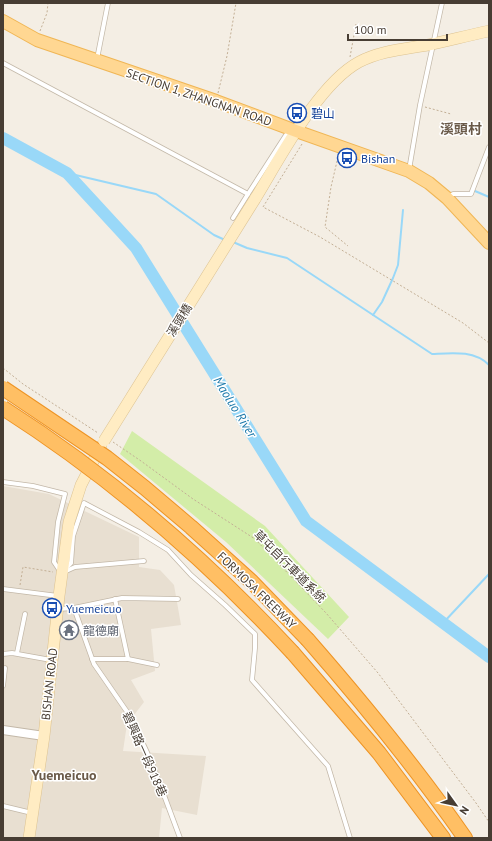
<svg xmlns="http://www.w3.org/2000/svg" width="492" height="841" font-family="'PT Sans','Noto Sans TC',sans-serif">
<rect width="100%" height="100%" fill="#f4eee4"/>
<path fill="#e8dfd1" d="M3,486L49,494L139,537V567L160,570L174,585L181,625L151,629L155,671L131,680L144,702L127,724L123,751L206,756L197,815L162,808L159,838H3Z"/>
<path fill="#d3eda8" d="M132,431L265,526L349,617L328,639L226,542L120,454Z"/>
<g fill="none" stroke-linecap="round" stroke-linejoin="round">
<g stroke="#99d8f8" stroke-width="2">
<path d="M67,173L156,194L214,235L225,240"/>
<path d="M475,191L489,197"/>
<path d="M233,242L247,248L287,258L432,354C452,353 474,350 489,365"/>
<path d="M373,315L382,302L393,278L398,265L403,210"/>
<path d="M443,623L489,574"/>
</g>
<path stroke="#99d8f8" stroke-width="12" d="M3,138L67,173L136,248L306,521L489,657"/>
<defs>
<g id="lane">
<path d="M97,59L108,3"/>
<path d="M3,63L248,194L286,135L292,132"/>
<path d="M409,170L420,105L442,3"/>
<path d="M448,198L453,194H471L489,147"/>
<path d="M233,218L248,194"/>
<path d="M3,482L33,486L65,494L58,522L54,562L60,571"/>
<path d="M66,568L71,563L73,536L84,503L139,532L168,550L191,575L225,605L255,634V648L252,680L328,766L350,838"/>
<path d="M64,572L75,567L144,561"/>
<path d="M3,589L58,596"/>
<path d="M115,599L128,659"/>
<path d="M74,608L94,664L130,716L152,763L180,838"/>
<path d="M58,609L74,608L122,598L178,599"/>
<path d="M17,653L25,614"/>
<path d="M3,654L12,653L51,660"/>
<path d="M92,659H128L157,665"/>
<path d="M3,686L5,668"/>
<path d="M3,806L32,813"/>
</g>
<path id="street" d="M3,730L44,736"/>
<g id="secondary">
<path d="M255,199C279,160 318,84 359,62C382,50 407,49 433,44C451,40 470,35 489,31"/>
<path d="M29,838L44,736L59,596L69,522L81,485L101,446"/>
</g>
<path id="primary" d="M3,21L37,40L216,101L296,131L409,171L429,183L447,198L489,243"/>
<g id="highway">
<path d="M308,640C363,703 417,769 465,838"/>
<path d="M293,653L379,753L443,838"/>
</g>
</defs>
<use href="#lane" stroke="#c3b8a8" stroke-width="5.5"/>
<use href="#street" stroke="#c3b8a8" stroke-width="10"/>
<use href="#secondary" stroke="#dcc290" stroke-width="12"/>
<use href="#primary" stroke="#f0b655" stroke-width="14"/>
<use href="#highway" stroke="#ee9424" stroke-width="16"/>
<g stroke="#c3af95" stroke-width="1" stroke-dasharray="2 2" stroke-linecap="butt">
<path d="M40,31L47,13L48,3"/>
<path d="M350,57L356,24"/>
<path d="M218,93L227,56L236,3"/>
<path d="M425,107L451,114"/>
<path d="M302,144L263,207L320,237L463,323L489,343"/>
<path d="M338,157L331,187L325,227L348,246"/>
<path d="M3,368L23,384L98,433"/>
<path d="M113,442L141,461L193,499L255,539L326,613L378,673L476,803L489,822"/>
<path d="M20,585L23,567L53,572"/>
</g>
<use href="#lane" stroke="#fff" stroke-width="4"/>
<use href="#street" stroke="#fff" stroke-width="8"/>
<use href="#secondary" stroke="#ffecc3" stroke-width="11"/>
<use href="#primary" stroke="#ffd792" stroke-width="12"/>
<use href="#highway" stroke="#ffbf64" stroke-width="14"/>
<defs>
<path id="secondary-bridge" d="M104,441L255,199"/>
<g id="highway-bridge">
<path d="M3,388L107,458L145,488L191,527L252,582L308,640"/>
<path d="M3,408C111,477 206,559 293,653"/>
</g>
</defs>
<use href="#secondary-bridge" stroke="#dcc290" stroke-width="12" stroke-linecap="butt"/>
<use href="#highway-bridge" stroke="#ee9424" stroke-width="16" stroke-linecap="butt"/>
<use href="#secondary-bridge" stroke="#ffecc3" stroke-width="11"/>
<use href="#highway-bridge" stroke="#ffbf64" stroke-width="14"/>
</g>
<defs>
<symbol id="bus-ring" viewBox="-11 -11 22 22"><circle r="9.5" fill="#fff" stroke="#1a4fb4" stroke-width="1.5"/><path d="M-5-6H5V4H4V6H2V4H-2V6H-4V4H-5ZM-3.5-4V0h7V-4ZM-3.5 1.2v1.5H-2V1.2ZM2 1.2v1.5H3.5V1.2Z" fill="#1a4fb4"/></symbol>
<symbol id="temple-ring" viewBox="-11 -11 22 22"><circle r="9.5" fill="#fff" stroke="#6b7280" stroke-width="1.5"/><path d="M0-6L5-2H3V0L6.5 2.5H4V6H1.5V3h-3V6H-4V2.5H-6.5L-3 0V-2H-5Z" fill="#6b7280"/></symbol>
</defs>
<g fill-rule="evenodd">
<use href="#bus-ring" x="286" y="102" width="22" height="22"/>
<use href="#bus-ring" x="336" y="147" width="22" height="22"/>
<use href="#bus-ring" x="41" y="597" width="22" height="22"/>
<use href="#temple-ring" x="58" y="619" width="22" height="22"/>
</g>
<g text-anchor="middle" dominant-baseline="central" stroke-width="3" stroke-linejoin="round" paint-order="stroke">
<g font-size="12" fill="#473d33" stroke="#fff">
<text transform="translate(199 97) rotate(19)">SECTION 1, ZHANGNAN ROAD</text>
<text transform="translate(179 320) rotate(-58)">溪頭橋</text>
<text transform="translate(290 566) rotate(45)">草屯自行車道系統</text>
<text transform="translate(257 590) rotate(44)">FORMOSA FREEWAY</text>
<text transform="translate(49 684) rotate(-84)">BISHAN ROAD</text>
<text transform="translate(145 754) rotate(66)">碧興路一段918巷</text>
</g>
<g font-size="12" fill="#164399" stroke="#fff" text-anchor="start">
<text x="311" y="113">碧山</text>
<text x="361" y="158">Bishan</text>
<text x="66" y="608">Yuemeicuo</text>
</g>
<g font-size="12" fill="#5b616d" stroke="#fff" text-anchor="start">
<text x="83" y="630">龍德廟</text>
</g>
<g font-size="13" font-style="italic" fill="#1f7bac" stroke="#fff">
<text transform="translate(235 407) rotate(58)">Maoluo River</text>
</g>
<g font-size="14" font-weight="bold" fill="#6a5a49" stroke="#fff">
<text x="461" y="129">溪頭村</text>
<text x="64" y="775">Yuemeicuo</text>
</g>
</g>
<rect width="492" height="841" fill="none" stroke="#473d33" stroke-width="8"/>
<g transform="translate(456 805) rotate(123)" stroke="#ffffff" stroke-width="3" paint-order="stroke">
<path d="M0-3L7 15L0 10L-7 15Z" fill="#473d33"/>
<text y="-6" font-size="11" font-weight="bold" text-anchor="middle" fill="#473d33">N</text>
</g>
<path d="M348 34v6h99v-6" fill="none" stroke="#473d33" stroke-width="2"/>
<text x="354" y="34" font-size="12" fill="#473d33" stroke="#ffffff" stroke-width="3" paint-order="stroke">100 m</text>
</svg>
